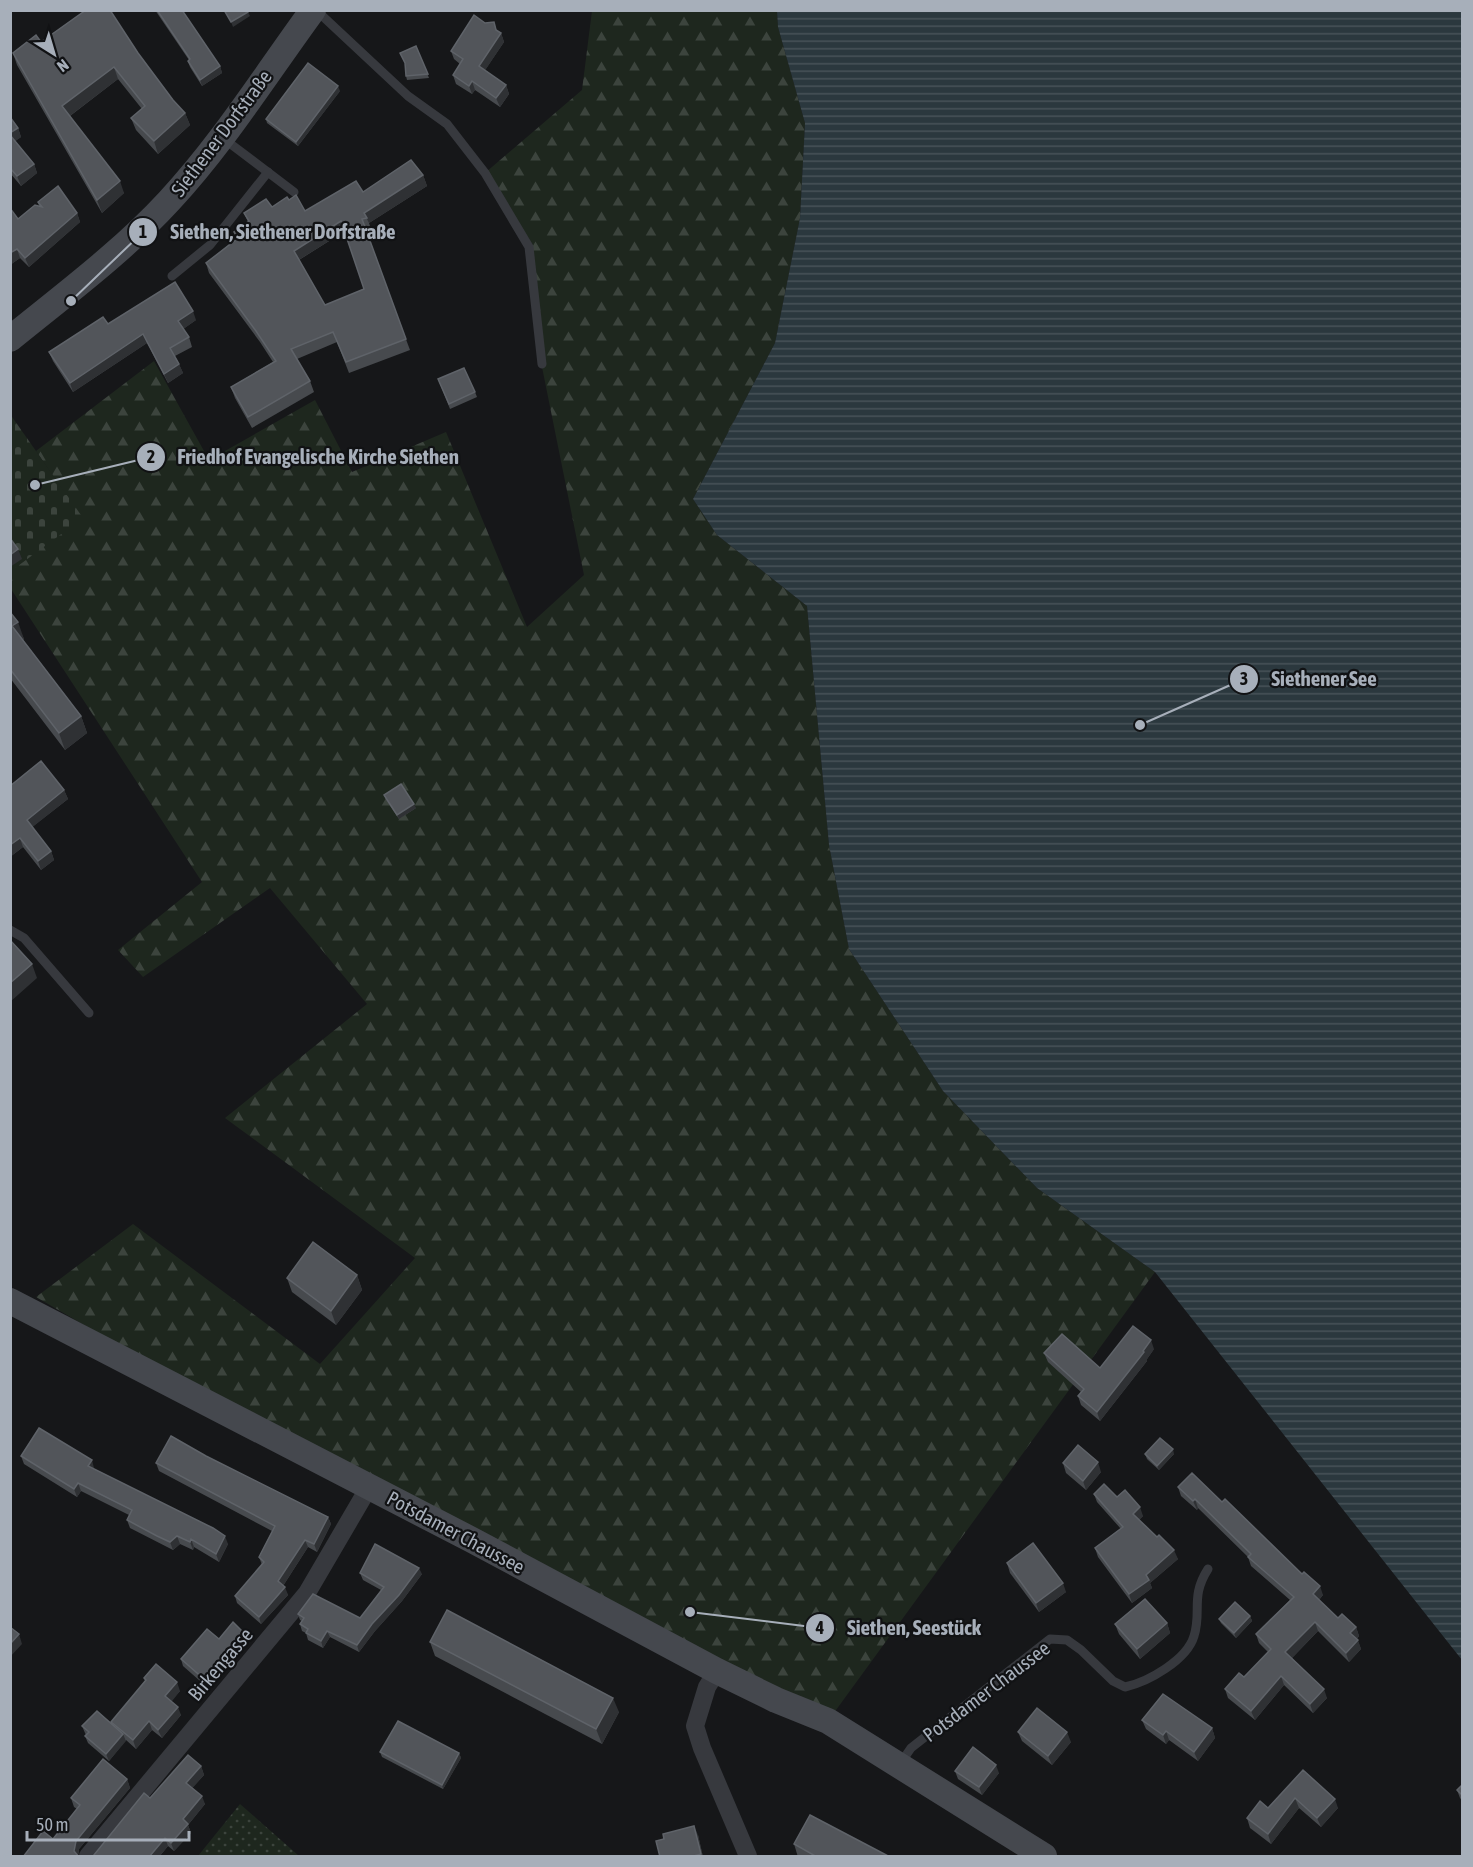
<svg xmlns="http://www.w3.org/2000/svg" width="1473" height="1867" font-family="'Asap Condensed',sans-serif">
<defs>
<pattern id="forest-firs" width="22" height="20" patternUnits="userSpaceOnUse" patternTransform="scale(1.5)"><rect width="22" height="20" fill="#1e271e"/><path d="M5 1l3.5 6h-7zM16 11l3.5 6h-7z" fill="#3c443d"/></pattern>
<pattern id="cemetery-stones" width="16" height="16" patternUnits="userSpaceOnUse" patternTransform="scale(1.5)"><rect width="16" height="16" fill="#1e271e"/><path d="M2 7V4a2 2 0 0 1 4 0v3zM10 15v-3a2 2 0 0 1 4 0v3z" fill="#3c443d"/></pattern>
<pattern id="garden-dots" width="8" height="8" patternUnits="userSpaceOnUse" patternTransform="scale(1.5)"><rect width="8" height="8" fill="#1e271e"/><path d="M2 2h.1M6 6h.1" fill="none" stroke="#3c443d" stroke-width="1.8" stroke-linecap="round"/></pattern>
<pattern id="water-rules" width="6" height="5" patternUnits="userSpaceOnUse" patternTransform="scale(1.5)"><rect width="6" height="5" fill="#2b383e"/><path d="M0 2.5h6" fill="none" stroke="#475258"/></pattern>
</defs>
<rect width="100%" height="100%" fill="#161719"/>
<path fill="url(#forest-firs)" d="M592,11H777L778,27L805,123L800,218L775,343L693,499L717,535L807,606L829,845L849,949L943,1091L1037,1188L1155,1272L828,1721L308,1455L36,1297L133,1224L320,1364L415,1258L225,1118L367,1004L270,888L143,977L118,950L202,882L11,589L10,571L82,518L36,451L154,361L209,460L315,400L352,472L446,432L527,627L584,575L542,367L529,247L485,173L582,90Z"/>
<path fill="url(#cemetery-stones)" d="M10,414L83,518L11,571H10Z"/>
<path fill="url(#garden-dots)" d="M240,1804L299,1856H198Z"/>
<path fill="url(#water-rules)" d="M777,11H1462V1660L1155,1272L1037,1188L943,1091L849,949L829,845L807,606L717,535L693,499L775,343L800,218L805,123L778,27Z"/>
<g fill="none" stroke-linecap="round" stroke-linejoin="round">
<g stroke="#37393e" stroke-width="9">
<path d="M316,10L408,96L447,124L485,173L529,247L542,364"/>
<path d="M224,139L294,192"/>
<path d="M172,276L210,245L268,172"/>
<path d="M10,930L24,938L89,1013"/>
<path d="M900,1764L911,1748L1050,1639L1067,1640L1081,1650L1113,1681L1125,1687C1148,1682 1187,1660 1194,1636C1202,1611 1190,1597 1208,1569"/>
</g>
<g stroke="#37393e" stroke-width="18">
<path d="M717,1671L707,1687L695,1726L702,1748L748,1856"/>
<path d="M88,1856L307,1593L369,1487"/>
</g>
<g stroke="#45484e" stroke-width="26">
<path d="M10,339C64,295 122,252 169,201C223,143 266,74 313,10"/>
<path d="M10,1301L472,1540L717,1671L776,1700L828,1721L1044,1856"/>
</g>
</g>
<g fill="#474a4e" fill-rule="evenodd">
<path d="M155,10H182L220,66L222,73L202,86L190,67L188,61L189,60Z"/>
<path d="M497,31L501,33L504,42L485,70L506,85L509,94L500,107L475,90L472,94L456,84L453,75L460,64L454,59L451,51Z"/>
<path d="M41,42L138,53L173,100L185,113L190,125L158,154L136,130L131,118L142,109L118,79L70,116L124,193L102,213L17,65L13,53Z"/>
<path d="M416,46L429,78L407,80L406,76Z"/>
<path d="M340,91L298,146L267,123L266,119Z"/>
<path d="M10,117L18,128L21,137L15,141L34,164L37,173L21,186L10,173Z"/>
<path d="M423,175L427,186L369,223L371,229L365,230L410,350L349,373L337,342L297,359L310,381L314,392L252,428L235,398L231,387L273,362L260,342L209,273L206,263L236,239L234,232L248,222L244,213L272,207L289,200L305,211L363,192ZM345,231L364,289L325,305L299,260Z"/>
<path d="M38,202L77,213L80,222L29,267L20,258L10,265L18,219L39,206Z"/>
<path d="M196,320L183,329L189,337L192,347L175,356L183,373L168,383L147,343L73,392L53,361L49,352L108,324Z"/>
<path d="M438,379L475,392L477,397L450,409Z"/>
<path d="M10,612L24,639L23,640L81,716L87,733L65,750L10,678Z"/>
<path d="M10,786L64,790L68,799L32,827L51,851L54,860L41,870L23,847L10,857Z"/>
<path d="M384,795L416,808L399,819L386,800Z"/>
<path d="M357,1275L362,1290L336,1325L292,1292L287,1278Z"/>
<path d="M1154,1349L1147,1359V1361L1100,1421L1081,1405L1078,1396L1081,1392L1048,1362L1044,1353L1100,1368Z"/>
<path d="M1145,1454H1174L1159,1470L1147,1459Z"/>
<path d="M21,1456L94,1468V1469L228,1544L219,1562L194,1547L193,1550L180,1544L173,1550L130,1528L127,1520L129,1515L81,1491L77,1497L24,1464Z"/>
<path d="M206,1456L328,1517L331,1524L317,1552L308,1547L283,1586L288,1595L261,1624L237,1603L235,1596L262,1565L259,1557L272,1531L159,1471L156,1463Z"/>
<path d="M1063,1463L1101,1472L1086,1490L1066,1473Z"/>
<path d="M1178,1487L1222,1502L1323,1595L1319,1600L1338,1618L1356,1627L1359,1636L1357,1639L1361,1649L1349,1662L1318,1631L1292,1658L1327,1698L1313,1713L1284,1685L1255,1720L1228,1698L1225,1689L1244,1677L1268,1652L1259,1643L1256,1634L1290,1600L1251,1566L1248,1557L1198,1508L1197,1510L1181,1496Z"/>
<path d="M1094,1494L1117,1497L1143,1516L1139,1520L1178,1559L1150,1583L1152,1588L1132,1603L1098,1557L1095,1548L1121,1529L1097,1502Z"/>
<path d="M1007,1563L1066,1592L1039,1612L1010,1573Z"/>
<path d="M360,1573L422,1574L402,1601L375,1631L359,1652L330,1637L323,1648L308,1640L306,1633L302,1631L300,1624L302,1621L300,1620L298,1614L360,1618L381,1590L363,1580Z"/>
<path d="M1250,1616L1252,1621L1236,1638L1221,1623L1219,1619Z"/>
<path d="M1167,1623L1170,1633L1140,1659L1119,1634L1115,1624Z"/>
<path d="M219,1639L248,1642L208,1688L183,1666L181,1659Z"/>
<path d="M430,1642L619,1712L602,1744L435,1656Z"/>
<path d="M144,1678L180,1691L171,1701L181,1715L162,1738L152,1730L136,1749L126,1740L109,1761L88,1743L85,1736L86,1735L85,1733L82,1726L111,1723V1722L145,1681Z"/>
<path d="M1142,1720L1212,1728L1215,1738L1198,1761L1169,1740L1166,1744L1146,1729Z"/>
<path d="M1018,1732L1071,1742L1052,1765L1022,1741Z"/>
<path d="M380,1752L459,1753L461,1758L443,1789L382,1757Z"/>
<path d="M201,1766L204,1775L192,1788L205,1804L188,1825L191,1833L174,1851L168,1846L159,1857H91L150,1798Z"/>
<path d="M1303,1770L1338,1808L1321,1827L1299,1808L1271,1844L1250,1828L1247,1818L1268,1808Z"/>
<path d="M955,1771L999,1773L982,1795L958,1779Z"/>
<path d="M127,1779L130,1788L79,1849L78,1856L77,1809L74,1807L71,1798Z"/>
<path d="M1462,1785V1801L1460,1798L1457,1790Z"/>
<path d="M698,1835L703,1857H660Z"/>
<path d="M794,1844L890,1857H798Z"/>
</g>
<g fill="#2f3134">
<path d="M248,12L250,16L233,27L231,22Z"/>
<path d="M494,22L499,37L501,33L504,42L482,75L479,66L496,30Z"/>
<path d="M220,66L222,73L202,86L200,80Z"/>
<path d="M114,67L118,79L67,118L62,106Z"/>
<path d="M472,81L475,90L472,94L469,86Z"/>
<path d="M506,85L509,94L500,107L496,98Z"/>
<path d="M338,86L340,91L298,146L296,142Z"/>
<path d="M185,113L190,125L158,154L154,141Z"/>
<path d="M18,128L21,137L13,143L10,137V133Z"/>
<path d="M34,164L37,173L21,186L17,176Z"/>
<path d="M423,175L427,186L369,223L364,213Z"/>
<path d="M120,181L124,193L102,213L97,200Z"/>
<path d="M77,213L80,222L29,267L25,258Z"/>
<path d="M341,221L345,231L297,261L294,251Z"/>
<path d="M17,249L20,258L10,265V253Z"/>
<path d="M193,311L196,320L182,330L178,321Z"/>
<path d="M143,334L147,343L73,392L70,383Z"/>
<path d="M179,364L183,373L168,383L164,374Z"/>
<path d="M18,549L22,559L10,567V555Z"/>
<path d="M18,622L24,639L18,643L12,626Z"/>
<path d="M81,716L87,733L65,750L59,733Z"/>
<path d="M64,790L68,799L30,829L27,820Z"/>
<path d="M414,804L416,808L399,819L397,815Z"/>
<path d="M20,838L23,847L10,857V845Z"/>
<path d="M51,851L54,860L41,870L38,861Z"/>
<path d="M32,964L37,978L10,1002V983Z"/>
<path d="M357,1275L362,1290L336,1325L331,1311Z"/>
<path d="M1151,1340L1154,1349L1147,1359V1361L1100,1421L1097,1412Z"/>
<path d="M1173,1449L1174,1454L1159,1470L1157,1466Z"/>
<path d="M92,1460L94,1468L91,1474L88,1466Z"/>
<path d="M1098,1462L1101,1472L1086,1490L1083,1481Z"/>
<path d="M78,1483L81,1491L77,1497L74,1489Z"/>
<path d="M1195,1499L1198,1508L1197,1510L1193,1501Z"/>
<path d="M1140,1507L1143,1516L1136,1522L1133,1514Z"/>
<path d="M328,1517L331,1524L317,1552L314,1544Z"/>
<path d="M177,1536L180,1544L173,1550L170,1542Z"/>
<path d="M225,1536L228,1544L219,1562L216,1554Z"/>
<path d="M191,1539L194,1547L193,1550L190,1542Z"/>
<path d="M305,1540L308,1547L281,1589L278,1581Z"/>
<path d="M1174,1550L1178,1559L1150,1583L1152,1588L1132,1603L1129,1594L1146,1575Z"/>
<path d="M419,1568L422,1574L402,1601L375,1631L359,1652L357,1645L372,1624Z"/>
<path d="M1063,1583L1066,1592L1039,1612L1036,1603Z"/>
<path d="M1320,1586L1323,1595L1316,1603L1313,1594Z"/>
<path d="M285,1587L288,1595L261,1624L259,1617Z"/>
<path d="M1250,1616L1252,1621L1236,1638L1234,1633Z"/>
<path d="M1315,1622L1318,1631L1289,1661L1285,1652Z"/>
<path d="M1167,1623L1170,1633L1140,1659L1137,1649Z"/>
<path d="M1356,1627L1359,1636L1354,1642L1350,1633Z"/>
<path d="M327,1631L330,1637L323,1648L321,1641Z"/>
<path d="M19,1634L22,1644L10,1657V1644Z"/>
<path d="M245,1634L248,1642L208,1688L205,1680Z"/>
<path d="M1358,1640L1361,1649L1349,1662L1346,1653Z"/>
<path d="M1281,1676L1284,1685L1255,1720L1251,1711Z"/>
<path d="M177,1682L180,1691L169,1705L165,1696Z"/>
<path d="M1324,1689L1327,1698L1313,1713L1310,1704Z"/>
<path d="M613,1698L619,1712L602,1744L596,1729Z"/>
<path d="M178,1707L181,1715L162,1738L158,1730Z"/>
<path d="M149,1721L152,1730L136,1749L133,1740Z"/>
<path d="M1212,1728L1215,1738L1198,1761L1194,1752Z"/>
<path d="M1166,1731L1169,1740L1166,1744L1163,1735Z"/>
<path d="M1067,1732L1071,1742L1052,1765L1048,1756Z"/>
<path d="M123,1734L126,1741L109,1761L106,1754Z"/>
<path d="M459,1753L461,1758L443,1789L442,1785Z"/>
<path d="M996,1765L999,1773L982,1795L979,1787Z"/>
<path d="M201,1766L204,1775L189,1792L186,1783Z"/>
<path d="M127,1779L130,1788L79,1849L78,1857L74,1851L76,1841Z"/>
<path d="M202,1796L205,1804L188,1825L191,1833L174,1851L171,1843L183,1819Z"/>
<path d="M1295,1798L1299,1808L1271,1844L1268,1834Z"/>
<path d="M1335,1799L1338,1808L1321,1827L1317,1818Z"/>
<path d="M694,1826L698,1835L703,1857L701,1854Z"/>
<path d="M165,1838L168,1846L159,1857H149Z"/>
</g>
<g fill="#52555a" stroke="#5f6369" stroke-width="1.5" fill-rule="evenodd">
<path d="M86,10H110L138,53L173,100L185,113L154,141L131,118L145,106L114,67L62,106L120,181L97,200L13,53L36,35L41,42Z"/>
<path d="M157,10H182L220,66L200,80L188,61L190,59Z"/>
<path d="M224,10H248V12L231,22Z"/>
<path d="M474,15L485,23L494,22L496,30L501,33L479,66L506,85L496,98L472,81L469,86L453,75L463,59L451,51Z"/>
<path d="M416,46L428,74L406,76L405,63L400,53Z"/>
<path d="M308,63L338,86L296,142L266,119Z"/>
<path d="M10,117L18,128L10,133Z"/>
<path d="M10,135L34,164L17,176L10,168Z"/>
<path d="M411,160L423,175L364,213L367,218L362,219L406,339L346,362L333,332L291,349L310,381L248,417L231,387L276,361L256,331L206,263L238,238L234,232L249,221L244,213L266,199L272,207L287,197L289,200L296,195L305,211L356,181L363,192ZM341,221L364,289L325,305L294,251Z"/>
<path d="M58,186L77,213L25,258L17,249L10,253V208L18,219L35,205L42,207L38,202Z"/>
<path d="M175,282L193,311L178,321L189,337L170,348L179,364L164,374L143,334L70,383L49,352L103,317L108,324Z"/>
<path d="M464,368L475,392L449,404L438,379Z"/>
<path d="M10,538L18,549L10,555Z"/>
<path d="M10,612L18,622L12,626L81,716L59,733L10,669Z"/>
<path d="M41,761L64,790L27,820L51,851L38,861L20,838L10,845V786Z"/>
<path d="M401,784L414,804L397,815L384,795Z"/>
<path d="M10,940L32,964L10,983Z"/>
<path d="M313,1242L357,1275L331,1311L287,1278Z"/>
<path d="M1133,1326L1151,1340L1143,1351L1144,1352L1097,1412L1078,1396L1084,1389L1044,1353L1062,1334L1100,1368Z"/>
<path d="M39,1428L92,1460L88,1466L213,1528L225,1536L216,1554L191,1539L190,1542L177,1536L170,1542L157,1536L127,1520L132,1510L78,1483L74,1489L21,1456Z"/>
<path d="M171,1436L206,1456L328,1517L314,1544L305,1540L278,1581L285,1587L259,1617L235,1596L264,1562L259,1557L275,1526L156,1463Z"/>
<path d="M1160,1438L1173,1449L1157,1466L1145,1454Z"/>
<path d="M1078,1445L1098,1462L1083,1481L1063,1463Z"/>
<path d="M1192,1473L1222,1502L1225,1499L1302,1574L1304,1572L1320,1586L1313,1594L1338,1618L1342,1614L1356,1627L1350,1633L1358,1640L1346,1653L1315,1622L1285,1652L1324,1689L1310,1704L1281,1676L1251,1711L1225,1689L1239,1673L1244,1677L1271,1649L1256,1634L1294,1597L1248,1557L1251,1554L1195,1499L1193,1501L1178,1487Z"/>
<path d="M1104,1484L1117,1497L1125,1490L1140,1507L1133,1514L1157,1537L1159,1535L1174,1550L1146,1575L1149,1580L1129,1594L1095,1548L1123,1527L1094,1494Z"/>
<path d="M1033,1543L1063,1583L1036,1603L1007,1563Z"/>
<path d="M375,1544L419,1568L399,1595L372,1624L357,1645L327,1631L321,1641L306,1633L308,1629L300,1624L304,1618L298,1614L313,1594L360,1618L384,1587L360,1573Z"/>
<path d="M1145,1599L1167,1623L1137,1649L1115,1624Z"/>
<path d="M1235,1602L1250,1616L1234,1633L1219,1619Z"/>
<path d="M447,1610L613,1698L596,1729L430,1642Z"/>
<path d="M233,1622L245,1634L205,1680L181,1659L207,1629L219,1639Z"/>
<path d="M10,1627L19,1634L10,1644Z"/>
<path d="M156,1664L177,1682L165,1696L178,1707L158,1730L149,1721L133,1740L111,1722L146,1680L144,1678Z"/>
<path d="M1163,1694L1212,1728L1194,1752L1166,1731L1163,1735L1142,1720Z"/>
<path d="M1037,1708L1067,1732L1048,1756L1018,1732Z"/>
<path d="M97,1711L123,1734L106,1754L85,1736L89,1732L82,1726Z"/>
<path d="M398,1721L459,1753L442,1785L380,1752Z"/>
<path d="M973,1747L996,1765L979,1787L955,1771Z"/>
<path d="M188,1755L201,1766L186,1783L202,1796L183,1819L188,1824L171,1843L165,1838L149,1857H91L94,1855L144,1793L150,1798Z"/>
<path d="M103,1759L127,1779L76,1841L74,1851L79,1857H23L43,1831L53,1839L80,1805L71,1798Z"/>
<path d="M1303,1770L1335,1799L1317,1818L1295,1798L1268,1834L1247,1818L1260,1801L1268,1808Z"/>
<path d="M1462,1785V1795L1457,1790Z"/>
<path d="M810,1815L890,1857H817L794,1844Z"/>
<path d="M694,1826L701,1854L690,1857H660L656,1841L664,1839L663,1834Z"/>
</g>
<g text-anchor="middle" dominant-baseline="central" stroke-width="4.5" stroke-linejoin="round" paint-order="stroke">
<g font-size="20" fill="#a7afba" stroke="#111214">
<text transform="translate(221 133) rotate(-53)">Siethener Dorfstraße</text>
<text transform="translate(456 1532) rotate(28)">Potsdamer Chaussee</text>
<text transform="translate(220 1664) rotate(-50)">Birkengasse</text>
<text transform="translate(986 1691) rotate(-37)">Potsdamer Chaussee</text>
</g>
</g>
<path fill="none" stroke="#a7afba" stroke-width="2" d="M71 301L143 232M35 485L151 457M1140 725L1244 679M690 1612L820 1628"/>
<g fill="#a7afba" stroke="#111214" stroke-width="2">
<circle cx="71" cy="301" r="6"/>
<circle cx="35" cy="485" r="6"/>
<circle cx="1140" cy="725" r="6"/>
<circle cx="690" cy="1612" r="6"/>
<circle cx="143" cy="232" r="15"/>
<circle cx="151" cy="457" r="15"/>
<circle cx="1244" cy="679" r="15"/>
<circle cx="820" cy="1628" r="15"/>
</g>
<g font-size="18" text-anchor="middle" font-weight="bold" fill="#111">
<text x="143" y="238">1</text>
<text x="151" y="463">2</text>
<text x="1244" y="685">3</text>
<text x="820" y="1634">4</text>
</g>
<g font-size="21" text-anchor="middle" font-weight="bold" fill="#a7afba" stroke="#111214" stroke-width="4.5" stroke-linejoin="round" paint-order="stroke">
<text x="283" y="239">Siethen, Siethener Dorfstraße</text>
<text x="318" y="464">Friedhof Evangelische Kirche Siethen</text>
<text x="1324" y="686">Siethener See</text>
<text x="914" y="1635">Siethen, Seestück</text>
</g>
<rect width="1473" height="1867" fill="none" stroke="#a7afba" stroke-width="24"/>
<g transform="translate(54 54) rotate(143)" stroke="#111214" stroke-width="4.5" paint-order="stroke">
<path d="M0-4.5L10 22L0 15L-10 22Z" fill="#a7afba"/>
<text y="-9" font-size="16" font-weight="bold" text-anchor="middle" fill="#a7afba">N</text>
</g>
<path d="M27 1831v9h162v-9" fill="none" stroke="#a7afba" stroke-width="3"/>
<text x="36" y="1831" font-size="18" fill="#a7afba" stroke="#111214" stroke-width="4.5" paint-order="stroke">50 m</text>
</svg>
